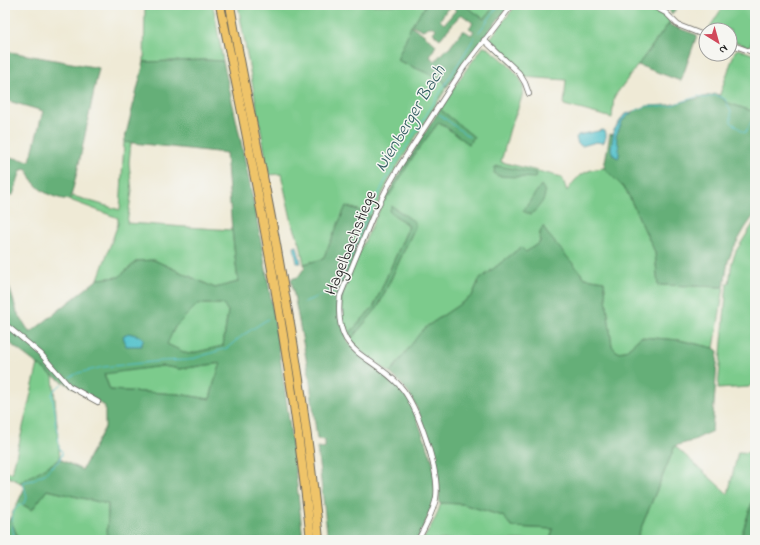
<svg xmlns="http://www.w3.org/2000/svg" width="760" height="545" font-family="'Indie Flower',sans-serif">
<rect width="100%" height="100%" fill="#f6f6f2"/>
<filter id="ink" filterUnits="userSpaceOnUse"><feTurbulence type="fractalNoise" baseFrequency=".025" numOctaves="2"/><feDisplacementMap in="SourceGraphic" scale="8" xChannelSelector="R" yChannelSelector="G"/><feConvolveMatrix kernelMatrix="1 2 1 2 8 2 1 2 1" color-interpolation-filters="sRGB"/></filter>
<filter id="wash" filterUnits="userSpaceOnUse"><feTurbulence type="fractalNoise" baseFrequency=".012" numOctaves="4" result="noise"/><feDisplacementMap in="SourceGraphic" scale="16" xChannelSelector="R" yChannelSelector="G"/><feGaussianBlur stdDeviation="0.9" result="paint"/><feColorMatrix in="noise" values="0 0 0 0 0 0 0 0 0 0 0 0 0 0 0 0 0 1.4 0 .05"/><feComposite in="paint" operator="in"/></filter>
<g filter="url(#wash)">
<rect width="100%" height="100%" fill="#efead6"/>
<g fill="#7ccb8c" stroke="#4c7454" fill-rule="evenodd">
<path d="M145,5H213L223,61L205,60L144,62Z"/>
<path d="M238,5H426L412,25L397,60L443,80L447,87L391,177L371,217L361,211L346,206L323,259L304,264L300,243L292,223L281,174L269,175Z"/>
<path d="M464,5H495L484,19Z"/>
<path d="M516,5H644L665,15L670,22L614,97L612,118L564,105L566,80L523,77C514,62 499,54 489,40Z"/>
<path d="M724,5H755V32L750,47L730,40V30H708Z"/>
<path d="M484,46C495,52 520,73 523,85C525,97 512,120 509,132C506,142 504,152 501,162L562,177L567,191C577,176 585,169 604,168L626,190L655,252L658,286L661,285L724,287L714,348L679,340L641,337L625,351L617,352L612,346L604,281L585,278L546,233L543,226L540,233V242L526,252L521,247L479,280L472,296L426,327L390,373L354,346L346,334L341,318L342,295L354,264L383,202L389,196L416,152L439,122L469,144L474,137L440,109L465,71ZM389,211L415,227L378,307L349,334L374,306L409,226Z"/>
<path d="M738,49L755,55V112L725,102L719,97L735,51Z"/>
<path d="M124,142H131L129,163L132,191L127,223L232,230L238,282L215,288L154,260L137,261L119,277L98,279L118,224V218L70,200L73,196L120,210Z"/>
<path d="M755,221V383H753L749,387L718,389L727,283H729L732,262L736,251Z"/>
<path d="M198,304H223L228,311L223,346L188,354L166,344L175,327Z"/>
<path d="M222,363L214,383L210,399L178,394L110,390L104,373L163,366L180,369Z"/>
<path d="M38,364L53,376L60,459L21,483L5,475V470L12,473Z"/>
<path d="M675,446L728,494L738,452L755,453V493L740,540H636Z"/>
<path d="M47,490L108,504L107,540H19L10,518L18,502L32,510Z"/>
<path d="M441,503L462,504L503,516L512,527L553,529L550,540H423L436,517Z"/>
</g>
<g fill="#65af78" stroke="#40664a" fill-rule="evenodd">
<path d="M426,5H464L484,19L495,5H510L484,37L447,87L443,80L397,60L411,26L422,33L436,45L430,57L435,61L446,49L448,50L462,31H465L471,35L474,31L469,28L473,23L461,14L440,39L433,33L436,29C432,25 428,27 423,30L412,25ZM452,7L456,10L444,24L440,20L447,9Z"/>
<path d="M658,5H672L677,8L672,14L668,9Z"/>
<path d="M670,22V25L697,35L681,81L638,65Z"/>
<path d="M5,51L99,68C89,111 82,156 70,200C58,199 43,194 35,184C31,180 30,174 27,169L21,170L13,195L5,196V175L9,157L30,161L43,111L5,100Z"/>
<path d="M205,60L223,61C239,132 255,204 267,275C282,363 294,451 303,540H107L108,504L47,490L32,510L18,502L25,487L19,483L60,459L82,470L105,427V406L53,376L12,345L5,332L6,323L5,273L17,312L30,333L98,279L119,277L137,261L154,260L215,288L238,282L232,230L226,153L124,142L144,62ZM198,304H223L228,311L223,346L188,354L167,344L175,327ZM221,363L214,383L210,399L178,394L110,390L104,374L163,366L180,369Z"/>
<path d="M716,94L719,95V97L724,99L725,102L755,112V214L745,228L733,249L728,261L724,287L661,285L658,286L655,252L626,190L604,168L610,134L614,135L624,115L647,106L669,105Z"/>
<path d="M440,109L474,137L469,144L439,122L416,152L389,196L383,202L401,171Z"/>
<path d="M498,166L537,173L536,178L498,176L494,173L495,167Z"/>
<path d="M541,185C551,196 539,206 531,215L523,211Z"/>
<path d="M346,206L361,211L372,218L342,289L339,313L348,342L392,378L410,400L433,462L436,498L418,540H328L317,447L325,448V440L317,439L309,374L291,279L298,277L305,267L304,264L323,259Z"/>
<path d="M392,206L415,222V227L378,307L352,338L349,334L374,306L409,226L389,211Z"/>
<path d="M543,226L547,233L585,278L604,281L612,346L617,352L625,351L641,337L679,340L714,348L718,351L712,431L692,441L675,446L636,540H570L556,537L555,540H550L553,529L512,527L503,516L462,504L439,503C441,474 432,448 422,422C418,412 415,402 409,394C404,386 397,379 390,373L420,333L426,327L472,296L479,280L521,247L526,252L540,242V233Z"/>
<path d="M755,493V540H740Z"/>
<path d="M10,518L19,540H5V528Z"/>
</g>
<g fill="#55c2cc" stroke="#386f74">
<path d="M634,111L623,120L616,136L619,147V157L618,158L613,155L611,149L614,130L624,115Z"/>
<path d="M603,130L605,131C607,134 606,140 603,143L596,142L582,146L578,144L576,138L578,135Z"/>
<path d="M297,246L301,263H297L294,247Z"/>
<path d="M128,333L140,336L144,339L141,346H126L123,336Z"/>
</g>
<g fill="none" stroke-linecap="round" stroke-linejoin="round">
<g stroke="#55c2cc" stroke-width="1">
<path d="M479,32L499,5"/>
<path d="M634,111L647,106H669L699,96L704,98L716,95L725,99L731,112V122L745,133L755,116"/>
<path d="M439,114L469,137"/>
<path d="M369,214L384,183L396,163L475,37"/>
<path d="M304,302L337,289L367,218"/>
<path d="M70,377L78,373L103,367L161,361L189,360L227,348L243,335L268,319"/>
<path d="M15,540C12,528 8,508 23,504L27,498L23,482L34,480L39,476L45,474L50,468L59,461L62,455V452L59,447L58,430L55,424L56,417L52,395L54,390L62,384"/>
</g>
</g>
</g>
<g filter="url(#ink)">
<g fill="none" stroke-linecap="round" stroke-linejoin="round">
<defs>
<g id="minor">
<path d="M651,5L666,13L678,25L706,36"/>
<path d="M484,40L519,73L525,83L529,94"/>
<path d="M730,44L755,53"/>
<path d="M5,324L41,354L69,386L98,402"/>
<path d="M418,540C425,527 433,513 436,498C440,472 418,406 400,386C369,352 333,356 340,296L372,218L388,186L399,167L464,67L512,5"/>
</g>
<g id="motorway">
<path d="M220,5C257,182 292,360 311,540"/>
<path d="M230,5C245,93 265,179 280,267C297,357 310,449 319,540"/>
</g>
</defs>
<use href="#minor" stroke="#66645d" stroke-width="6"/>
<use href="#motorway" stroke="#66645d" stroke-width="10"/>
<use href="#minor" stroke="#fff" stroke-width="4.5"/>
<use href="#motorway" stroke="#efc469" stroke-width="8"/>
</g>
</g>
<g text-anchor="middle" dominant-baseline="central" stroke-width="3" stroke-linejoin="round" paint-order="stroke">
<g font-size="17" fill="#1c1c1c" stroke="#f6f6f2">
<text transform="translate(351 243) rotate(-68)">Hagelbachstiege</text>
</g>
<g font-size="18" font-style="italic" fill="#335e62" stroke="#f6f6f2">
<text transform="translate(411 119) rotate(-59)">Nienberger Bach</text>
</g>
</g>
<rect width="760" height="545" fill="none" stroke="#f6f6f2" stroke-width="20"/>
<g transform="translate(718 42) rotate(143)"><circle r="19" fill="#f6f6f2" stroke="#9f9f9c"/>
<path d="M0-3L7 15L0 10L-7 15Z" fill="#d1495b"/>
<text y="-6" font-size="11" font-weight="bold" text-anchor="middle" fill="#1c1c1c">N</text>
</g>
</svg>
